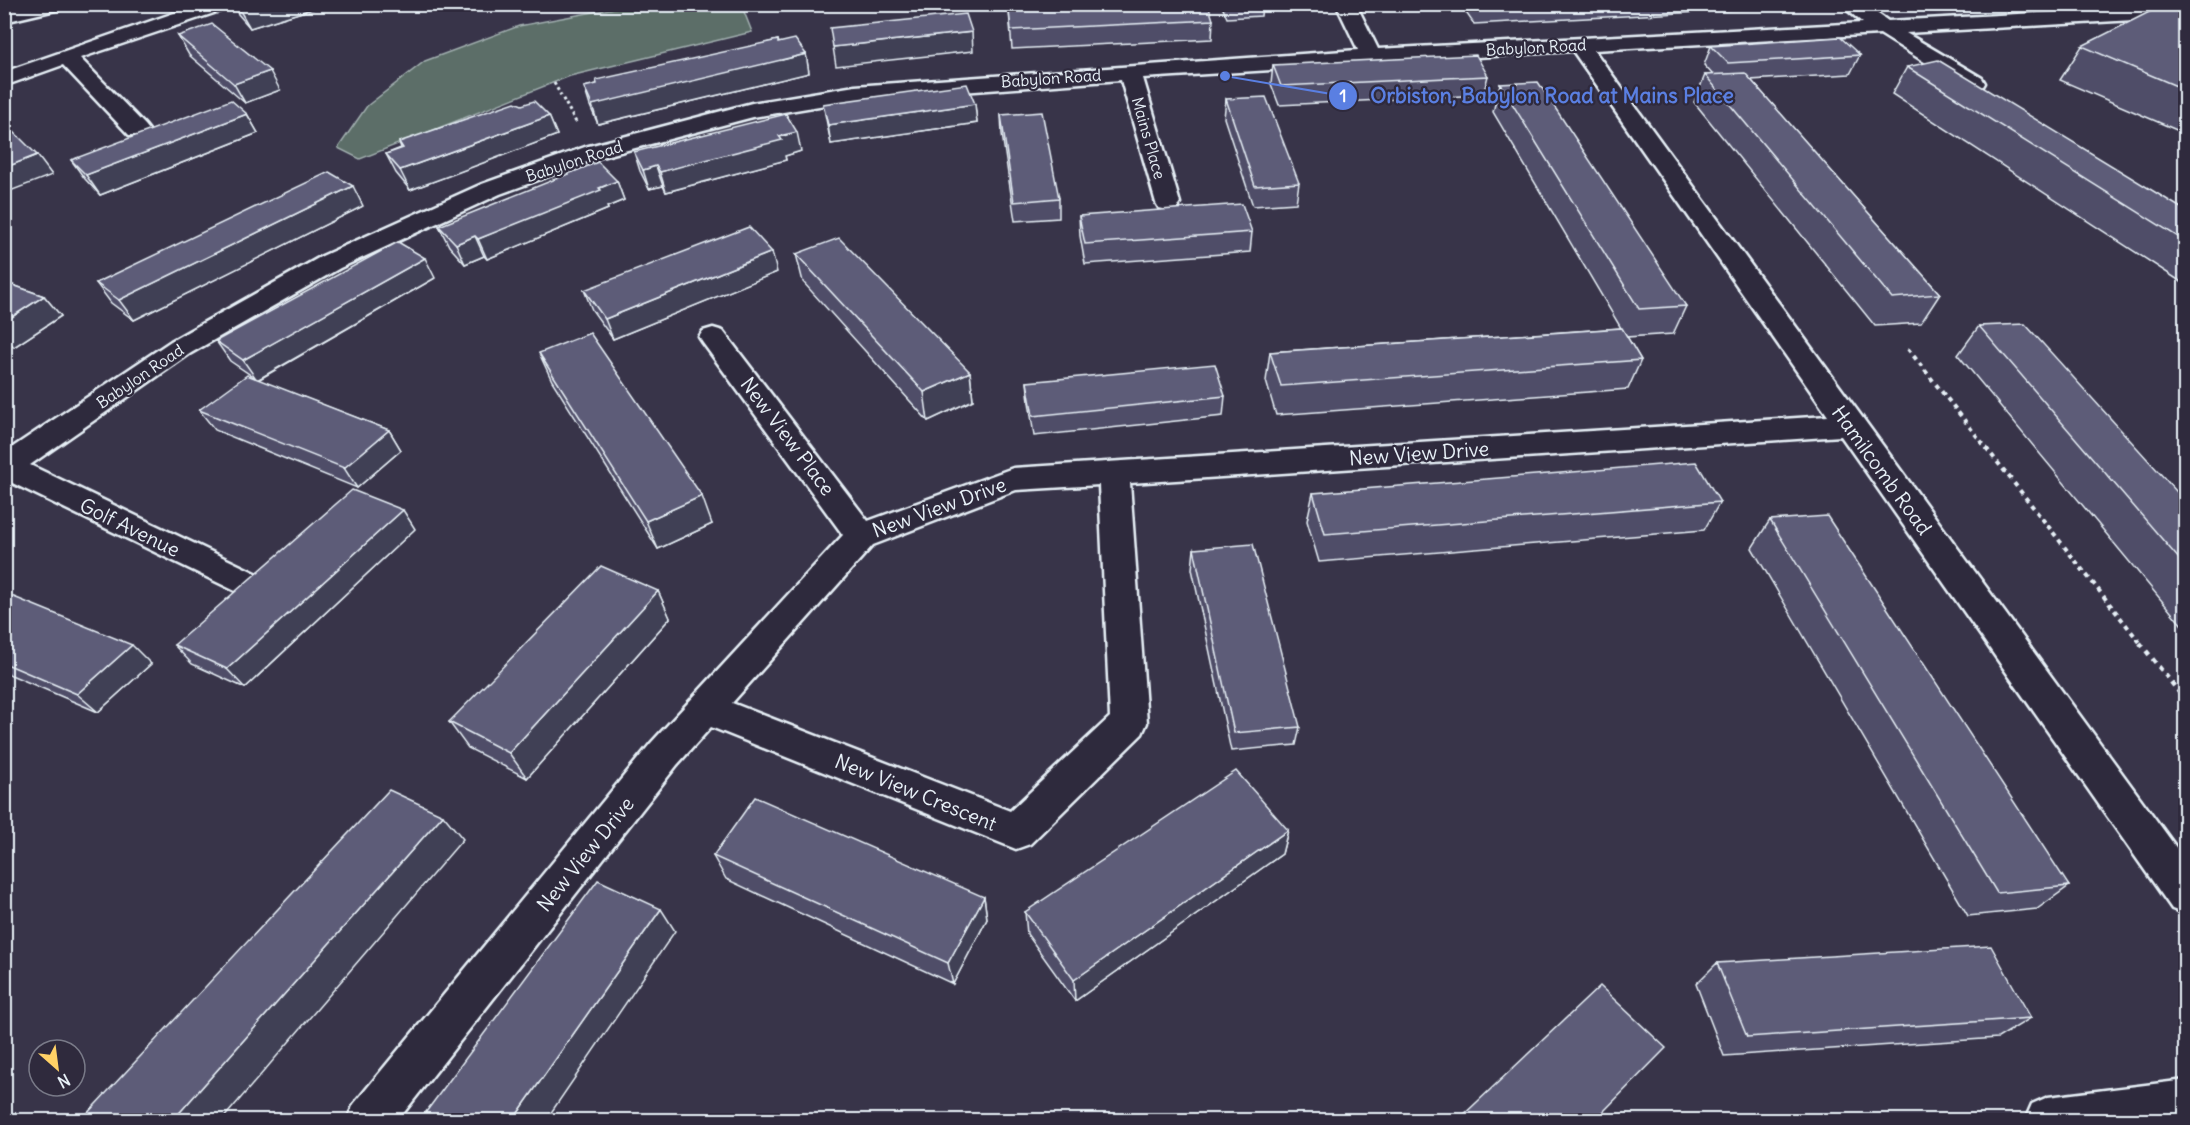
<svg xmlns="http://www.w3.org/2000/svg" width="2190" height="1125" font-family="Delius,sans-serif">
<rect width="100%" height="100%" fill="#383449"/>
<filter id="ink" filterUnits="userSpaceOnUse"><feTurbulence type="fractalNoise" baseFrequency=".0167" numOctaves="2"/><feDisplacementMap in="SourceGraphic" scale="12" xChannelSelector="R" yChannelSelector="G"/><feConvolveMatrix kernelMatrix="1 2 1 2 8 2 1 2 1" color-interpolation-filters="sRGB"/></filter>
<g filter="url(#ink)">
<path fill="#5b6e67" stroke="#a2b0b0" stroke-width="1.5" d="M741,4L752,32L570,76L360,159L338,148L367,106L425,61L519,26L631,5Z"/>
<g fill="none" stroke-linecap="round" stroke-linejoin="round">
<defs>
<path id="service" d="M35,4H66L64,8L4,22V12Z"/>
<g id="minor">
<path d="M200,4H232L229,8L80,58L145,125L149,130L145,135H129L63,65L4,86V72Z"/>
<path d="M1336,4H1356L1378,49L1863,23L1840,4H1864L1888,21L2186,5V17L1906,33L1982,78L1985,83L1982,88H1966L1880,34L1594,50L2186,861V914L2172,909L1841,436L1130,483L1147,723L1142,734L1030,844L1016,849L711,727L677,765L398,1120H347L354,1104L651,743L843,535L703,343L699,337L703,331L713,328L723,331L868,521L1013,468L1828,416L1573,51L1143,78L1180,203L1177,208L1168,210L1159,208L1156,203L1121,80L855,100L753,117L601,157L500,194L340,268L191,353L30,465L266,578L271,587L266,596L254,600L4,479V453L171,341L322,256L482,184L585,147L752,103L855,86L1358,50ZM1099,485L1110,717L1010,811L732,703L873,545L1016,490Z"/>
<path d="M2186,1080V1120H2025L2032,1104L2048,1097Z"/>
</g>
</defs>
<use href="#service" stroke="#e8f1f8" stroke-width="5"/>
<use href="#minor" stroke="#e8f1f8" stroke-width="5"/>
<path stroke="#e8f1f8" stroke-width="3" stroke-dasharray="3 3" stroke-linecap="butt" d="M554,83L577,124"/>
<path stroke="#e8f1f8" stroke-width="4" stroke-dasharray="4.5 4.5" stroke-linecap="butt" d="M1908,349L2142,645"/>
<path stroke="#e8f1f8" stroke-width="4.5" stroke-dasharray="5 5" stroke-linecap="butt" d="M2140,643L2186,701"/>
<use href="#service" fill="#2f2a3d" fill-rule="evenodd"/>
<use href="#minor" fill="#2f2a3d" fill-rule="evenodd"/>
</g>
<g fill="#504e67" stroke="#e8f1f8" stroke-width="1.5">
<path d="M233,4H328L250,28L238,14Z"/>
<path d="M1221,4H1262L1261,16L1227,18Z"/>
<path d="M1463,4H1775L1773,8L1474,24L1462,7Z"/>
<path d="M2186,4V134L2060,80L2082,46Z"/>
<path d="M1009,11L1213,20L1212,39L1012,49Z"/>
<path d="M178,36L280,90L245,103L189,55Z"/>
<path d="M778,40L779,43L806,54L809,73L598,124L590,106L584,87Z"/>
<path d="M1711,46L1860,55L1850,74L1751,80L1940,294L1921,323L1875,326L1694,102L1705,75H1713L1704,65Z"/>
<path d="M1273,65L1488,76L1483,95L1279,105L1271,84Z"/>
<path d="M1907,67L2186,211V285L1892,94Z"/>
<path d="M1500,84L1686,306L1673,334L1627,337L1641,360L1628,389L1276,415L1266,381L1270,352L1621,328L1493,112Z"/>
<path d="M1226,99L1299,183L1296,203L1253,206L1224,118Z"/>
<path d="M823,104H975L977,123L831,144Z"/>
<path d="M247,114L258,133L100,195L85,179L71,160Z"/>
<path d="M1001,115L1059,198V218L1015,221L1002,134Z"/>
<path d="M549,116L557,135L410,190L396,173L386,154L401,148L399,142Z"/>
<path d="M801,151L785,156L786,160L666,192L663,186L649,189L640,171L634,152Z"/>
<path d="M617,181L624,200L607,207L608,209L487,259L484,256L465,264L449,246L439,226Z"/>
<path d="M363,206L134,320L111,303L96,283Z"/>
<path d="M1079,216L1252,232L1250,252L1085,264L1080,236Z"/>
<path d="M796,254L970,372L973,400L928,421L803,282Z"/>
<path d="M777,272L613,339L592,310L584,290Z"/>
<path d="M435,278L258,380L389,430L401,450L357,488L215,430L199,410L255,378L230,361L216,341Z"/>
<path d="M4,282L44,296L61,316L14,347L4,344Z"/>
<path d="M1979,326L2186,502V630L1958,355Z"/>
<path d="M539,353L712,524L658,549L552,381Z"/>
<path d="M1027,382L1225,396L1223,416L1034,436L1029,402Z"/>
<path d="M1313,493L1720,502L1704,530L1319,562L1307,521Z"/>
<path d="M1770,520L2069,886L2037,909L1968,916L1752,548Z"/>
<path d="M415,529L245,688L192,664L174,645Z"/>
<path d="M1194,549L1300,727L1296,745L1231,751L1192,569Z"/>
<path d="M658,591L670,618L527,778L468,748L449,722Z"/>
<path d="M4,593L151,664L98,712L4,672Z"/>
<path d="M1288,830L1282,854L1075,1001L1027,934L1025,912Z"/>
<path d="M713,856L984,897L987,919L953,984L726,879Z"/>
<path d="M1717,963L2031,1018L1998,1038L1724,1056L1696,984Z"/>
</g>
<g fill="#414054" stroke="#e8f1f8" stroke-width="1.5">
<path d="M256,4H328L250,28L239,9Z"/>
<path d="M972,32L973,51L836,66L833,47Z"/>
<path d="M778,40L782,60L806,54L809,73L598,124L592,105L778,43Z"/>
<path d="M270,71L280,90L245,103L234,84Z"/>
<path d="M975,104L977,123L831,144L828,125Z"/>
<path d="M247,114L258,133L100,195L86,175Z"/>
<path d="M549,116L557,135L454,174L410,190L400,170Z"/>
<path d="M797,132L801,151L785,156L786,160L666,192L660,172Z"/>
<path d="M37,155L52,175L5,193L4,192V168Z"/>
<path d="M656,166L663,186L649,189L643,170Z"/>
<path d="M617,181L624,200L607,207L608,209L487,259L478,239Z"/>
<path d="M353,186L363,206L134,320L119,300Z"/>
<path d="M475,236L484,256L465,264L456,244Z"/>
<path d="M772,252L777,272L613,339L605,319Z"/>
<path d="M425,258L435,278L257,380L243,360Z"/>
<path d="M44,296L61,316L14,347L4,336V322Z"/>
<path d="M970,372L973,400L928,421L924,392Z"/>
<path d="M389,430L401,450L357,488L344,468Z"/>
<path d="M702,496L712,524L658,549L646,521Z"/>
<path d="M403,510L415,529L245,688L227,669Z"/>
<path d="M658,591L670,618L527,778L509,753Z"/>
<path d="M132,645L151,664L98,712L77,694Z"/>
<path d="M443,815L463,839L222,1120H173Z"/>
<path d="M1288,830L1282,854L1075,1001L1074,980Z"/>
<path d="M984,897L987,919L953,984L948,963Z"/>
<path d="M661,909L675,931L546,1120H513Z"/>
</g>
<g fill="#5d5b78" stroke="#e8f1f8" stroke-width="1.5">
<path d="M235,4H256L239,9Z"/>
<path d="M1144,4H1208L1213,20L1011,30L1009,11Z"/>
<path d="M2165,4H2186V90L2082,46Z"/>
<path d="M966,14L972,32L833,47L830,28Z"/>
<path d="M212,24L270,71L234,84L178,36Z"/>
<path d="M1840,37L1860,55L1728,63L1711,46Z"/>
<path d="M795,39L806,54L592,105L584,87L597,84L596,80L778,40V43Z"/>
<path d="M1476,55L1488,76L1281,86L1273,65Z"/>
<path d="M1938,60L2186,211V242L1907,67Z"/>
<path d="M1745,73L1940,294L1892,298L1705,75Z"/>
<path d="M1538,82L1686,306L1639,309L1500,84Z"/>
<path d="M967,84L975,104L828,125L823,104Z"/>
<path d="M1266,97L1299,183L1255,186L1226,99Z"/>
<path d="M231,100L247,114L86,175L71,160Z"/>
<path d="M534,101L549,116L400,170L386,154L403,148L399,142L515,102L522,105Z"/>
<path d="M1042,112L1059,198L1014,202L1001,115Z"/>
<path d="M786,114L797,132L779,136L782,140L660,172L656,166L643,170L634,152Z"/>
<path d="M4,122L37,155L4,168Z"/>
<path d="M598,162L617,181L599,188L601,190L478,239L475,236L456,244L439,226Z"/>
<path d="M329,172L353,186L119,300L96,283Z"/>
<path d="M1242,204L1252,232L1085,244L1079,216Z"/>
<path d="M749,227L772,252L605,319L584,290Z"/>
<path d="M839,238L970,372L924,392L796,254Z"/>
<path d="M398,242L425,258L243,360L216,341Z"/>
<path d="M4,282L44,296L4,322Z"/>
<path d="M2025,324L2186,502V567L1979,326Z"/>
<path d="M1622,328L1641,360L1281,386L1270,352Z"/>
<path d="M590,333L702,496L646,521L539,353Z"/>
<path d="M1215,364L1225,396L1033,416L1027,382Z"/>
<path d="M247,375L389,430L344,468L199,410Z"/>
<path d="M1696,462L1720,502L1325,534L1313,493Z"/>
<path d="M352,490L403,510L227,669L174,645Z"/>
<path d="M1827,516L2069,886L1997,893L1770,520Z"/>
<path d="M1253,544L1300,727L1234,733L1194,549Z"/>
<path d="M601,566L658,591L509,753L449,722Z"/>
<path d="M4,593L132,645L77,694L4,663Z"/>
<path d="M1236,771L1288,830L1074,980L1025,912Z"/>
<path d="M389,790L443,815L173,1120H81Z"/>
<path d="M755,797L984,897L948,963L713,856Z"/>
<path d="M598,880L661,909L513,1120H420Z"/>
<path d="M1991,946L2031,1018L1747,1037L1717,963Z"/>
<path d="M1600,986L1666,1048L1595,1120H1458Z"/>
</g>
</g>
<g text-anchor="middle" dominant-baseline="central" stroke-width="4.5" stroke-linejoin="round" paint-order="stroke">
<g font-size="16" fill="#e8f1f8" stroke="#2f2a3d">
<text transform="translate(1536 47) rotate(-3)">Babylon Road</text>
<text transform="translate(1051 78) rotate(-4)">Babylon Road</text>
<text transform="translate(1149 138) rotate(74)">Mains Place</text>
<text transform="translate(574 161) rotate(-18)">Babylon Road</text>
<text transform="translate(140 376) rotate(-34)">Babylon Road</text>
</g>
<g font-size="20" fill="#e8f1f8" stroke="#2f2a3d">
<text transform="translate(788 436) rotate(53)">New View Place</text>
<text transform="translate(1419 453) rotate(-4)">New View Drive</text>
<text transform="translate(1882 470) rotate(54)">Hamilcomb Road</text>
<text transform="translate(939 507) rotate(-20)">New View Drive</text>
<text transform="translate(130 527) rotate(26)">Golf Avenue</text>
<text transform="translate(916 792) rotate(22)">New View Crescent</text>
<text transform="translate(585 854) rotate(-51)">New View Drive</text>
</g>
</g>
<path fill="none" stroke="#5a7fe2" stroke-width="2" d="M1225 76L1343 96"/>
<g fill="#5a7fe2" stroke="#2f2a3d" stroke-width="2">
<circle cx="1225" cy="76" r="6"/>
<circle cx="1343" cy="96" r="15"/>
</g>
<g font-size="18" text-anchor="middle" font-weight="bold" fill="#fff">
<text x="1343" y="102">1</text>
</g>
<g font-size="21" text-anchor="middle" font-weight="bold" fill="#5a7fe2" stroke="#2f2a3d" stroke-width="4.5" stroke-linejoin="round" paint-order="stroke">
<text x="1552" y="103">Orbiston, Babylon Road at Mains Place</text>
</g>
<rect width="2190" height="1125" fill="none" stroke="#2f2a3d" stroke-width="24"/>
<rect x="12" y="12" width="2166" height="1101" fill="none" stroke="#e8f1f8" stroke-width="2" filter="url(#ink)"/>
<g transform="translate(57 1068) rotate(152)"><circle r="28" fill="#2f2a3d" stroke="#797a88" stroke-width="1.5"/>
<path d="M0-4.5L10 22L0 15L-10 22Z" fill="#ffd166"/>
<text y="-9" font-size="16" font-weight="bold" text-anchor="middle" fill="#e8f1f8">N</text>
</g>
</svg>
